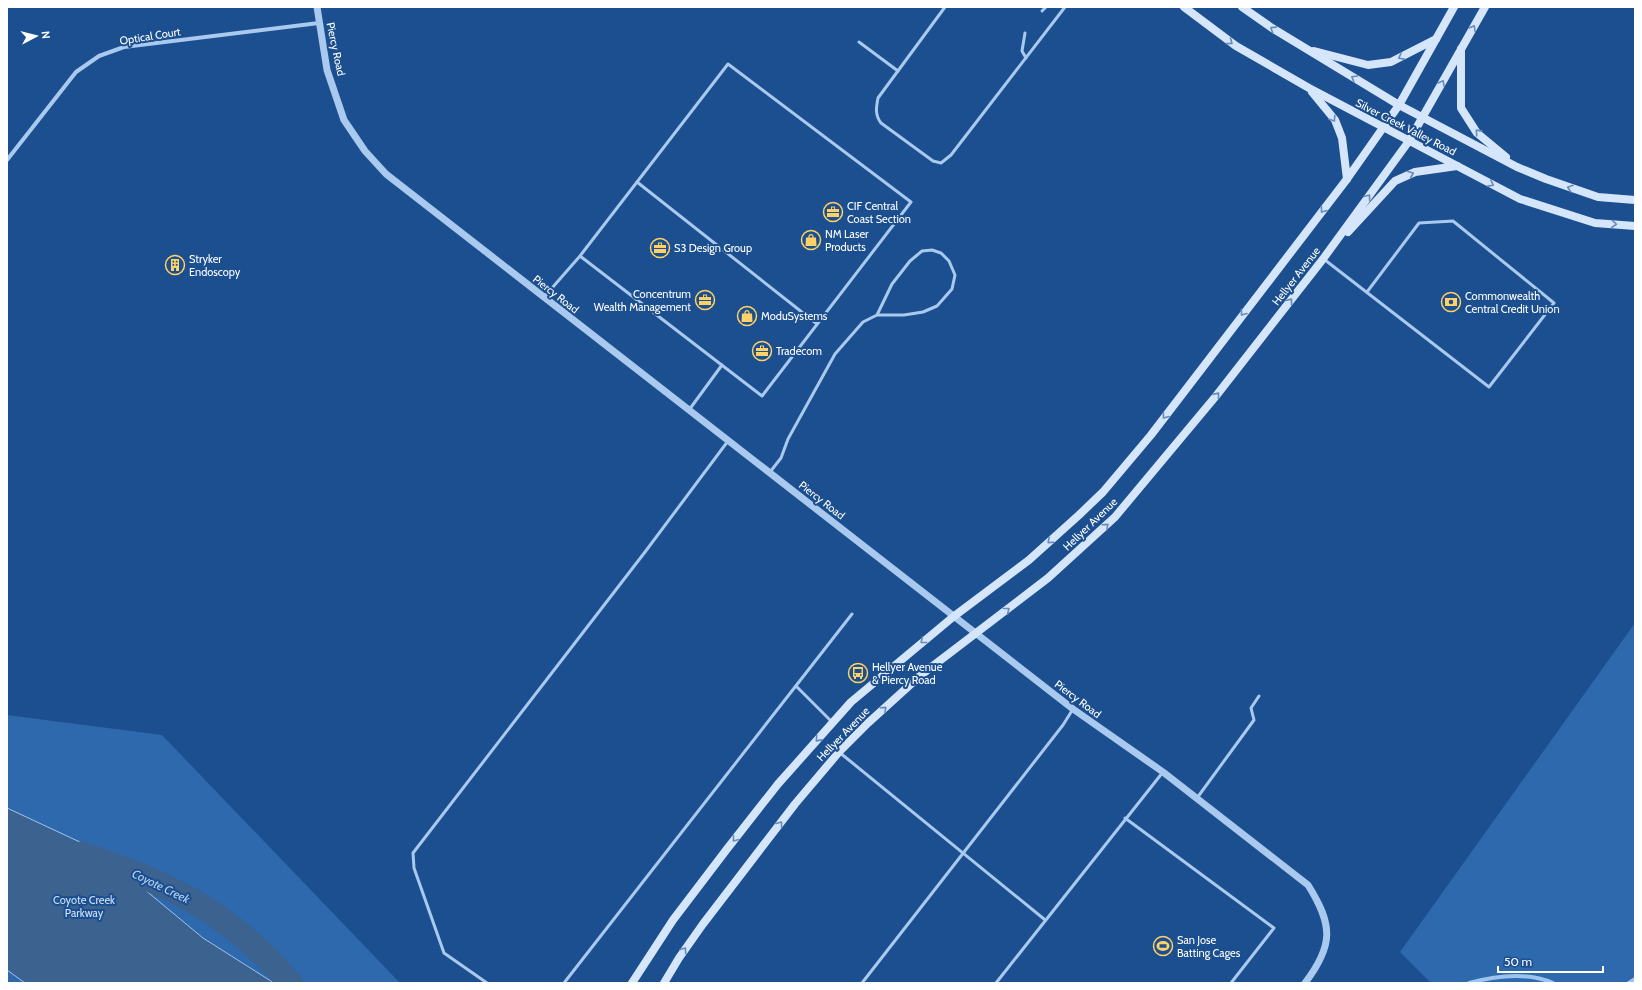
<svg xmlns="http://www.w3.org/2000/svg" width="1642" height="990" font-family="Cabin,sans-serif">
<rect width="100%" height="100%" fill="#1b4f8f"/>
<g fill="#2e69ad">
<path d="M1635,623V983H1431L1400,952Z"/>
<path d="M7,715L162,735L400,983H7Z"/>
</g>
<path fill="#3c6290" stroke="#9cc4f0" d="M7,808L97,850L203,938L274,983H25L7,970Z"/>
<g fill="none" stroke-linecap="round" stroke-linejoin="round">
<g stroke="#9cc4f0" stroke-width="4">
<path d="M1469,983C1495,976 1528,972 1553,983"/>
<path d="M1629,983L1635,979"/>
</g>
<path stroke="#3c6290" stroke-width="25" d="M82,854C167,882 231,913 290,983"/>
<g stroke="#a9c9ee" stroke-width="3">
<path d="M945,7L878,98C876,108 875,115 881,123L933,161L941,163L951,155L1065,7"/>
<path d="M1042,11L1046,7"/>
<path d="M1025,33L1022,51L1026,58"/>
<path d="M859,42L898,71"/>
<path d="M637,182L817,324"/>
<path d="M1325,260L1489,387L1554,303L1453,221L1419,223L1367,292"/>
<path d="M545,296L580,256L728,64L911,202L762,396L580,256"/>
<path d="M689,410L722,365"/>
<path d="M770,472L781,458L788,439L835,354L863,322L877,315L892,284L910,261L922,251L932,250L941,253L949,261L955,275L952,289L937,306L923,312L904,315H877"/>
<path d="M796,686L831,721"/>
<path d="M839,752L1044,919"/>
<path d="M1197,798L1254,720L1251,708L1259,696"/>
<path d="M1125,818L1274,928L1231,983"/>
<path d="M487,983L444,953L414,868L413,853L645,552L728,441"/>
<path d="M564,983L852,614"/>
<path d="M862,983L1063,725L1073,709"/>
<path d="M996,983L1163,772"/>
</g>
<path stroke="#a9c9ee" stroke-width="4" d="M7,160L76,72L99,56L124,47L319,23"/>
<path stroke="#a9c9ee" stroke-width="7" d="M317,7L327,70L344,120L365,151L386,174L1073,709L1163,772L1308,885C1333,925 1334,945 1305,983"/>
<g stroke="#d6e6fa" stroke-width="8">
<path d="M1184,7L1236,46L1309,88L1520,199L1595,223L1635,226"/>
<path d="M1242,7L1272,28L1399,105L1517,167L1546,179L1598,197L1635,200"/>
<path d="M1461,49V108L1477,133L1506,157"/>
<path d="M1314,51L1368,65L1391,62L1436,39"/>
<path d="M1312,92L1335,120L1342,138L1347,179"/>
<path d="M1348,232L1395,181L1415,172L1457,166"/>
<path d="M632,983L673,920L727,849L778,784L851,702L953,617L1029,560L1079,515L1103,492L1151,435L1347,179L1399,105L1454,7"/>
<path d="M664,983L679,958L703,924L795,804L839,752L868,723L921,675L1048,578L1115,517L1216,396L1323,259L1409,141L1485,7"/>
</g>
</g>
<defs><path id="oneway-chevron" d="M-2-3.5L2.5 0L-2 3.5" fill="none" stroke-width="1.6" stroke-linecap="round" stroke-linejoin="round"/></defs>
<g stroke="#668bba">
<use href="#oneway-chevron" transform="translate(1473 28) rotate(-60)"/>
<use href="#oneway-chevron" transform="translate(1273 29) rotate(-147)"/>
<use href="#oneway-chevron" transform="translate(1230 42) rotate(36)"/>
<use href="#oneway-chevron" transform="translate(1401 57) rotate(152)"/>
<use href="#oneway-chevron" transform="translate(1354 78) rotate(-149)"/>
<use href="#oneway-chevron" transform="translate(1442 83) rotate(-61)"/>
<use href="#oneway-chevron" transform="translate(1333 119) rotate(56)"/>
<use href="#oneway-chevron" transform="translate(1478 132) rotate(-132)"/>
<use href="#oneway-chevron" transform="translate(1411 174) rotate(-22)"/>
<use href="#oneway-chevron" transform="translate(1491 184) rotate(28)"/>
<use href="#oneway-chevron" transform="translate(1570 188) rotate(-161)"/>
<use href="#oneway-chevron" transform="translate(1368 197) rotate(-54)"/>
<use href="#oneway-chevron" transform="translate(1323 210) rotate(128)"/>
<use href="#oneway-chevron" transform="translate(1614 224) rotate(5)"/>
<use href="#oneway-chevron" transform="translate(1290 301) rotate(-52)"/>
<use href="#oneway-chevron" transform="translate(1243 313) rotate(127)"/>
<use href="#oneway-chevron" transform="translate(1217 395) rotate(-51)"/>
<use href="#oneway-chevron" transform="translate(1165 416) rotate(127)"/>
<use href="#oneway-chevron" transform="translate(1106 526) rotate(-42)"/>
<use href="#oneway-chevron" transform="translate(1050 541) rotate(138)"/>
<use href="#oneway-chevron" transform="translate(1007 610) rotate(-38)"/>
<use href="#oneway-chevron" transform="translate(923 641) rotate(141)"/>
<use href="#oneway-chevron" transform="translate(884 709) rotate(-42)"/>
<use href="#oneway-chevron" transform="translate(818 739) rotate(132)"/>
<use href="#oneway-chevron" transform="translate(780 824) rotate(-53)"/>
<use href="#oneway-chevron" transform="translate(735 839) rotate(128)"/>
<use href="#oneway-chevron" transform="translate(684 950) rotate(-54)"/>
</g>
<defs>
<symbol id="office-ring" viewBox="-11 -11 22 22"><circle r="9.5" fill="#1b4f8f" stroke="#ffd166" stroke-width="1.5"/><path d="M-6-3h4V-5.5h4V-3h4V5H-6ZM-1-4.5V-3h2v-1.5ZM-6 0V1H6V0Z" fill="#ffd166"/></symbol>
<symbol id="shop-ring" viewBox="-11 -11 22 22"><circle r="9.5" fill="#1b4f8f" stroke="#ffd166" stroke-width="1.5"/><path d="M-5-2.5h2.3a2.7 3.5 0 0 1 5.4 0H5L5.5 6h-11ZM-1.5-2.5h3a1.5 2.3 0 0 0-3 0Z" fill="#ffd166"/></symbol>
<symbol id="building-ring" viewBox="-11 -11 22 22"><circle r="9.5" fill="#1b4f8f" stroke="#ffd166" stroke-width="1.5"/><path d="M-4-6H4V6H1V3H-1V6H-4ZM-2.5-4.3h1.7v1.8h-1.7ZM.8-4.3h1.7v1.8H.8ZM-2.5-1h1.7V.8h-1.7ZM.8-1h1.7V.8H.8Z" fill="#ffd166"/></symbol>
<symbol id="bank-ring" viewBox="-11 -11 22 22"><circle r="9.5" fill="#1b4f8f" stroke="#ffd166" stroke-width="1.5"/><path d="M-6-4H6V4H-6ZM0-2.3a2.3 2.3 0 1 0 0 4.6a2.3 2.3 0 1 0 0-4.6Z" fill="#ffd166"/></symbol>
<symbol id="bus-ring" viewBox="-11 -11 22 22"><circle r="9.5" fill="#1b4f8f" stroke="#ffd166" stroke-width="1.5"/><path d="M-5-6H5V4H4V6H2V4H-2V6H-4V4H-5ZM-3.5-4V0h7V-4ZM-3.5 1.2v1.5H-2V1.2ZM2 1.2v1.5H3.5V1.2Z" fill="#ffd166"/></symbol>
<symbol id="stadium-ring" viewBox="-11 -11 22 22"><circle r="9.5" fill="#1b4f8f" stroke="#ffd166" stroke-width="1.5"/><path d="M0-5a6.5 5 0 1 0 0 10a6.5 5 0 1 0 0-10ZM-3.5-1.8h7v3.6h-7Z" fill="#ffd166"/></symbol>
</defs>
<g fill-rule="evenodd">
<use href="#office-ring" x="822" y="201" width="22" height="22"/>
<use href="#shop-ring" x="800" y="229" width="22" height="22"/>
<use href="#office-ring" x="649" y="237" width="22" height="22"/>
<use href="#building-ring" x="164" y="254" width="22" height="22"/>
<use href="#office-ring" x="694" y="289" width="22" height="22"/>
<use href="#bank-ring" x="1440" y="291" width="22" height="22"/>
<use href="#shop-ring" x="736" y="305" width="22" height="22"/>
<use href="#office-ring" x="751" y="340" width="22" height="22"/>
<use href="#bus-ring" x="847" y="662" width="22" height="22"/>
<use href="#stadium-ring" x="1152" y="935" width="22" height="22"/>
</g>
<g text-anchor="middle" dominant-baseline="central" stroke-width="4" stroke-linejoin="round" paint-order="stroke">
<g font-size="11" fill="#fff" stroke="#1b4f8f">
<text transform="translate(150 36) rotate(-9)">Optical Court</text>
<text transform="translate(336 49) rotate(78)">Piercy Road</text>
<text transform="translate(1406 127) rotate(27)">Silver Creek Valley Road</text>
<text transform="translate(1296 276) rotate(-52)">Hellyer Avenue</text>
<text transform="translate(556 294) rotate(38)">Piercy Road</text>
<text transform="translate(822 500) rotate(38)">Piercy Road</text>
<text transform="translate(1090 524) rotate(-44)">Hellyer Avenue</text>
<text transform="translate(1078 699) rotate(37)">Piercy Road</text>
<text transform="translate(843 734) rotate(-46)">Hellyer Avenue</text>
</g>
<g font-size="11" fill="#fff" stroke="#1b4f8f" text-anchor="start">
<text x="847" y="206">CIF Central<tspan x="847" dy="13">Coast Section</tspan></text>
<text x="825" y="234">NM Laser<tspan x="825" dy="13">Products</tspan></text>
<text x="674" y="248">S3 Design Group</text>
<text x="189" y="259">Stryker<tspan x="189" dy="13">Endoscopy</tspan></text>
<text x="691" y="294" text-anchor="end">Concentrum<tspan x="691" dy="13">Wealth Management</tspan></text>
<text x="1465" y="296">Commonwealth<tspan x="1465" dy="13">Central Credit Union</tspan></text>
<text x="761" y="316">ModuSystems</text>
<text x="776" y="351">Tradecom</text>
<text x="872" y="667">Hellyer Avenue<tspan x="872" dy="13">&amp; Piercy Road</tspan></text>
<text x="1177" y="940">San Jose<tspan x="1177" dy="13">Batting Cages</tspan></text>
</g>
<g font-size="11" fill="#cfe3fa" stroke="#1b4f8f">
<text x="84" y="900">Coyote Creek<tspan x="84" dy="13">Parkway</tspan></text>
</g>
<g font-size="12" font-style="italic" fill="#b5d3f5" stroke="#1b4f8f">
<text transform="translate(161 886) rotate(26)">Coyote Creek</text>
</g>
</g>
<rect width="1642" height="990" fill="none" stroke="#ffffff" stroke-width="16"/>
<g transform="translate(36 36) rotate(83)" stroke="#1b4f8f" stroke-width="3" paint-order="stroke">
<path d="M0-3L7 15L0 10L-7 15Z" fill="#ffffff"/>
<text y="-6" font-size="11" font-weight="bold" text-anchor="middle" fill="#ffffff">N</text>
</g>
<path d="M1498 966v6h105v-6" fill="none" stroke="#ffffff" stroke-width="2"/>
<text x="1504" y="966" font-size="12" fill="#ffffff" stroke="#1b4f8f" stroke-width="3" paint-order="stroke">50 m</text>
</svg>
